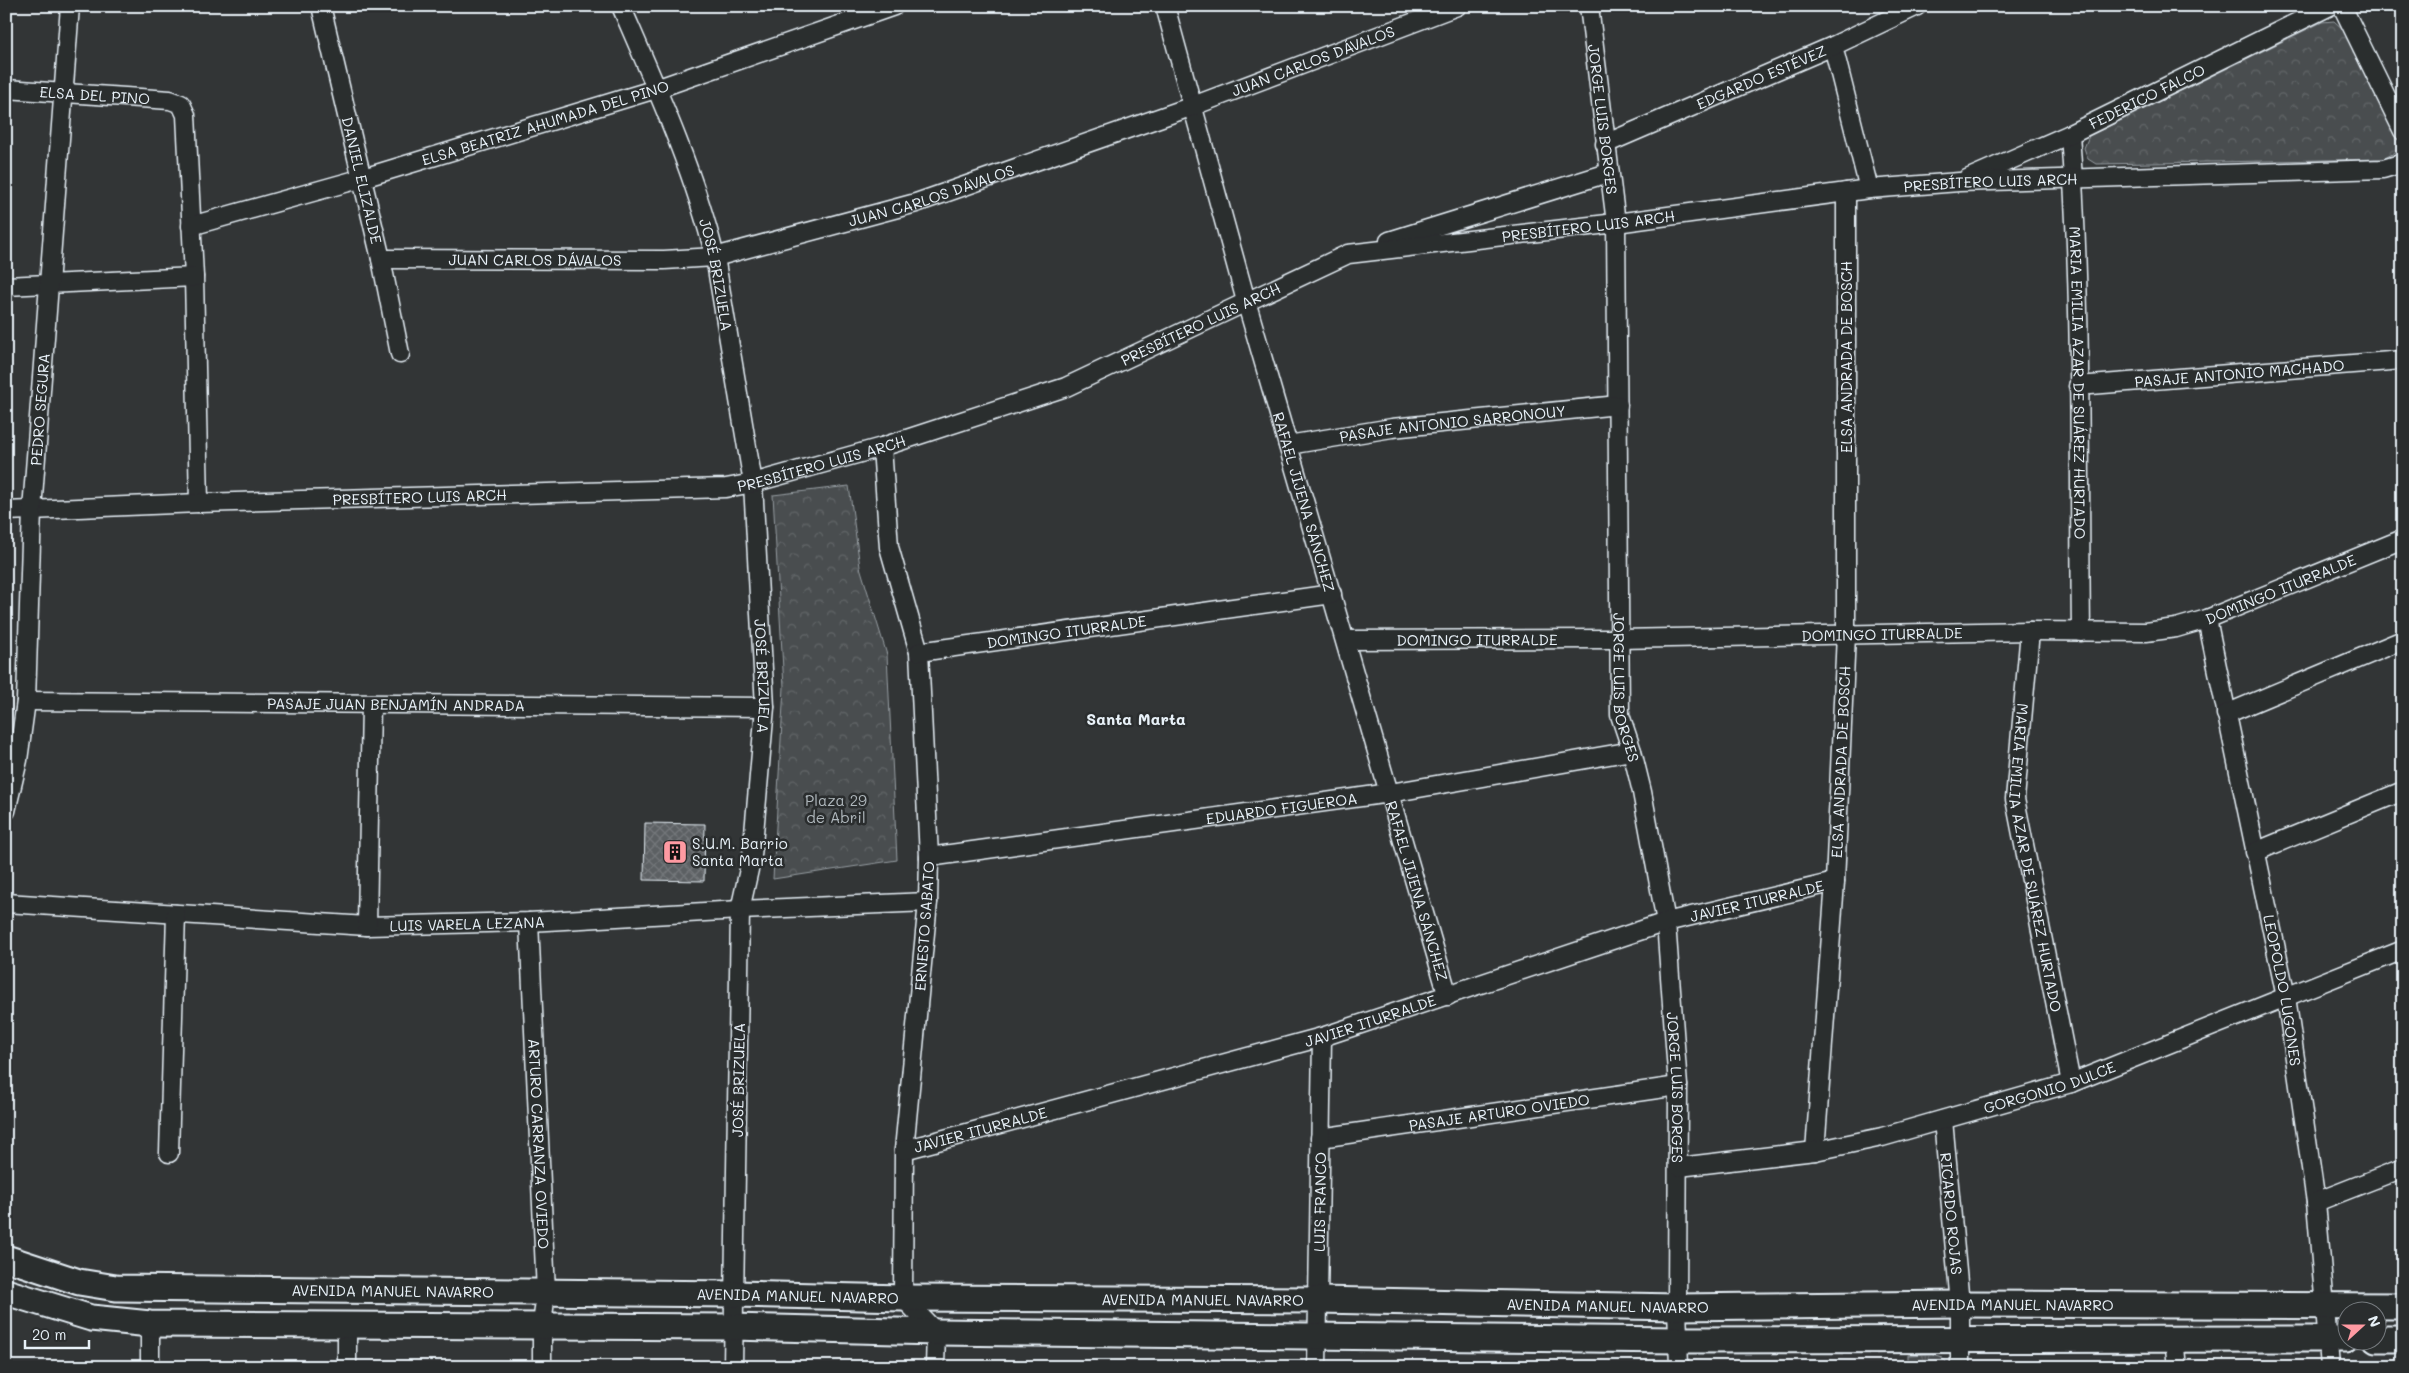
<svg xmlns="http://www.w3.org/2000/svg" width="2409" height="1373" font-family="Mali,sans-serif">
<defs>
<pattern id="grass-tufts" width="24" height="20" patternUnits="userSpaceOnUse" patternTransform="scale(1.25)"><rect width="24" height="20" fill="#494d4f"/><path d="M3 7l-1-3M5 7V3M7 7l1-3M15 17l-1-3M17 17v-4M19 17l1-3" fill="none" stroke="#636769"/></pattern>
<pattern id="forest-crowns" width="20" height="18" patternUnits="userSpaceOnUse" patternTransform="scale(1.25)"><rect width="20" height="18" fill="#494d4f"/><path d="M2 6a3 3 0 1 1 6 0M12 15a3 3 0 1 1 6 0" fill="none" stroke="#636769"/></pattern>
<pattern id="building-cross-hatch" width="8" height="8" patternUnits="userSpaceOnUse" patternTransform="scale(1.25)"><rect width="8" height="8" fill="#5c6063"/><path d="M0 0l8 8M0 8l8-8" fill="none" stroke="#73777a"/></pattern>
</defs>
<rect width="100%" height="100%" fill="#323536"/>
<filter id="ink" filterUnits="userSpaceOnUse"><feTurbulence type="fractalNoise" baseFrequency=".02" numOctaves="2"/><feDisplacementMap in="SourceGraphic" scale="10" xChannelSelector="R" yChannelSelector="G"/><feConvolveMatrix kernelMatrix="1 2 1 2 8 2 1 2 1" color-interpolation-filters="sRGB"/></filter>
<g filter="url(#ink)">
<path fill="url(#grass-tufts)" stroke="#989fa4" d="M1932,1354L1942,1357L1950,1367H1908V1355Z"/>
<g fill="url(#forest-crowns)" stroke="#989fa4">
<path d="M2334,21L2344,30L2396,138L2398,151L2383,159L2096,164L2088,159L2084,148L2089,136L2322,22Z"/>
<path d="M849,486L860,567L887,655L897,860L773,879L784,687L773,495Z"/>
</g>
<path fill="url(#building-cross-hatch)" stroke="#e8f1f8" d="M645,823L705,824L704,881L644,880Z"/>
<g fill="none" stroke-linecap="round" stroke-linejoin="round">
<defs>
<g id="street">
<path id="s1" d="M321,6L381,259L400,354"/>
<path id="s2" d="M621,6C656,87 694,171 715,257L753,483L765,707L752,856L740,910L733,1367"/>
<path id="s3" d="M1165,6L1246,301L1448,996"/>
<path id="s4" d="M1589,6L1616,223L1620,715L1632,751L1642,792L1666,922L1678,1086L1677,1307L1679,1367"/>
<path d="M2342,6L2403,131"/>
<path d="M1833,46L1869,189"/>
<path id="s5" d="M6,89L170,100L181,104L186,115L194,277L199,503"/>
<path id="s6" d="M2070,134C2082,299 2079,466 2081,632"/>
<path id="s7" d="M1605,144L1833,46L1917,6"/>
<path id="s8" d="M1967,179L2070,134L2330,6"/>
<path id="s9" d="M191,226L363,178L656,89L894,6"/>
<path d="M1389,241L1608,173"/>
<path id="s10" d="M381,259L664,260L715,257L916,203L1193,106L1457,6"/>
<path d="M6,286L194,277"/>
<path id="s11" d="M2078,386L2403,360"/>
<path id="s12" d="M1288,445L1392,428L1618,405"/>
<path d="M882,447L889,547L919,652L929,857L928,902L904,1150L903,1298L936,1332L935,1367"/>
<path id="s13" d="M6,511L199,503L726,488L753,483L882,447L1066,387L1348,254L1616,223L1869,189L1959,182L2383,169L2403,163"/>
<path id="s14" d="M2207,619L2286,997L2316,1202L2330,1367"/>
<path id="s15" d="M2030,631L2015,799L2071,1083"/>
<path id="s16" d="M1346,640L1619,639L2030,631L2146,632L2176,628L2207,619L2403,539"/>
<path id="s17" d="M919,652L1332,594"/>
<path id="s18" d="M26,701L765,707"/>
<path d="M2226,714L2403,640"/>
<path id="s19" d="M6,811L18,760L26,701L32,510L70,6"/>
<path d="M2255,852L2403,791"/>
<path id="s20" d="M929,857L1390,793L1632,751"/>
<path id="s21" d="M6,903L367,926L529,922L740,910L928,902"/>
<path id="s22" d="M529,922L546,1292L542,1325V1367"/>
<path d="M367,926L371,704"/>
<path id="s23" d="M1943,1120L1960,1304V1367"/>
<path id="s24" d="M1320,1138L1678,1086"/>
<path id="s25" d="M904,1150L1322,1037L1666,922L1835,882"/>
<path id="s26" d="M1815,1151L1835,882L1846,634V192"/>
<path d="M169,1153L176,914"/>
<path id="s27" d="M1679,1167L1815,1151L1882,1137L2071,1083L2403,950"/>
<path d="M2316,1202L2403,1168"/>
<path d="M2174,1339L2177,1367"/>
<path d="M150,1367V1324"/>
<path d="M347,1367V1324"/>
<path id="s28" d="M1317,1367L1322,1037"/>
</g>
<g id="secondary">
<path id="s29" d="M6,1258L79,1282L116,1288L734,1294L903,1298L1318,1300L1677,1307L1960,1304L2403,1306"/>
<path d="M6,1292L91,1318L150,1324L733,1327L936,1332L1679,1340L2346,1339"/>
<path d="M2376,1339H2403"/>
</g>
</defs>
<use href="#street" stroke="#e8f1f8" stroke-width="21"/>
<use href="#secondary" stroke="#e8f1f8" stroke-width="29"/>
<use href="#street" stroke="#2a2d2e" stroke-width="18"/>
<use href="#secondary" stroke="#2a2d2e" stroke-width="25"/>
</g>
</g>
<defs>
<symbol id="building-square" viewBox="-11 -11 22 22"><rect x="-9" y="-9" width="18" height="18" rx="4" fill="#ff9aa2" stroke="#2a2d2e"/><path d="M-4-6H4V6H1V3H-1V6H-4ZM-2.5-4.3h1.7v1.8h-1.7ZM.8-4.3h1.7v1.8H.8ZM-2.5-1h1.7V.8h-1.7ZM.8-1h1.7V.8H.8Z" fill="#111"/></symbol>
</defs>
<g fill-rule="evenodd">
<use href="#building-square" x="661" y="838" width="28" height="28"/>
</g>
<g text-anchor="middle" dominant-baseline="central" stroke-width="5" stroke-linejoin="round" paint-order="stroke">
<g font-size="15" fill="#e8f1f8" stroke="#2a2d2e">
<text stroke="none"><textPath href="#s10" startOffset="964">JUAN CARLOS DÁVALOS</textPath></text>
<text stroke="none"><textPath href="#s7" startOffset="170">EDGARDO ESTÉVEZ</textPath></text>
<text stroke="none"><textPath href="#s5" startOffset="89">ELSA DEL PINO</textPath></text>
<text stroke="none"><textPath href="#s8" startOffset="198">FEDERICO FALCO</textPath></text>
<text stroke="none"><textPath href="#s4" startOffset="114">JORGE LUIS BORGES</textPath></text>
<text stroke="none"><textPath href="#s9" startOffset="369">ELSA BEATRIZ AHUMADA DEL PINO</textPath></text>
<text stroke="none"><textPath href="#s1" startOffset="179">DANIEL ELIZALDE</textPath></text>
<text stroke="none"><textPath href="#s13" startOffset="2034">PRESBÍTERO LUIS ARCH</textPath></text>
<text stroke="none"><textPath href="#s10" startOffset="559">JUAN CARLOS DÁVALOS</textPath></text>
<text stroke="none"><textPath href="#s13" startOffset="1629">PRESBÍTERO LUIS ARCH</textPath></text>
<text stroke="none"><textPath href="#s10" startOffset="154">JUAN CARLOS DÁVALOS</textPath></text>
<text stroke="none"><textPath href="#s2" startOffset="286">JOSÉ BRIZUELA</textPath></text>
<text stroke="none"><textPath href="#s13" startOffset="1224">PRESBÍTERO LUIS ARCH</textPath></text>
<text transform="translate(1846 357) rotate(-90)">ELSA ANDRADA DE BOSCH</text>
<text stroke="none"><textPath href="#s11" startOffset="162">PASAJE ANTONIO MACHADO</textPath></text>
<text stroke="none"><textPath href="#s6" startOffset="249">MARIA EMILIA AZAR DE SUÁREZ HURTADO</textPath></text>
<text stroke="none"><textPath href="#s19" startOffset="404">PEDRO SEGURA</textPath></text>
<text stroke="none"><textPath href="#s12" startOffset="166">PASAJE ANTONIO SARRONOUY</textPath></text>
<text stroke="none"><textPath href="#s13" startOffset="819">PRESBÍTERO LUIS ARCH</textPath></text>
<text stroke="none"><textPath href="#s13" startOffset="414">PRESBÍTERO LUIS ARCH</textPath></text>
<text stroke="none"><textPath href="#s3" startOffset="515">RAFAEL JIJENA SÁNCHEZ</textPath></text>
<text stroke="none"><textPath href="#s16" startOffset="942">DOMINGO ITURRALDE</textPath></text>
<text stroke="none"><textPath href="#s17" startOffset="149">DOMINGO ITURRALDE</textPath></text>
<text stroke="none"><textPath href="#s16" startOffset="536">DOMINGO ITURRALDE</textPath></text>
<text stroke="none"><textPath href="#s16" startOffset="131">DOMINGO ITURRALDE</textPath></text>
<text stroke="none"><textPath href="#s2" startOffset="691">JOSÉ BRIZUELA</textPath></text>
<text stroke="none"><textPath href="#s4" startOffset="684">JORGE LUIS BORGES</textPath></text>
<text stroke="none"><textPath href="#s18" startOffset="370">PASAJE JUAN BENJAMÍN ANDRADA</textPath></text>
<text stroke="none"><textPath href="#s26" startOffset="390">ELSA ANDRADA DE BOSCH</textPath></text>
<text stroke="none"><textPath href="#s20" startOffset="356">EDUARDO FIGUEROA</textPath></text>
<text stroke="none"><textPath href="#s15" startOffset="229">MARIA EMILIA AZAR DE SUÁREZ HURTADO</textPath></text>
<text stroke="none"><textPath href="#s3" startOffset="920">RAFAEL JIJENA SÁNCHEZ</textPath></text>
<text stroke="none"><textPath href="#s25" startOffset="889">JAVIER ITURRALDE</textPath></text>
<text stroke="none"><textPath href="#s21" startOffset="462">LUIS VARELA LEZANA</textPath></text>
<text transform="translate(924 926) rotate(-86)">ERNESTO SABATO</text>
<text stroke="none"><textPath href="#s14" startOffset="379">LEOPOLDO LUGONES</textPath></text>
<text stroke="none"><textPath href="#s25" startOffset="484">JAVIER ITURRALDE</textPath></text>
<text transform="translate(738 1080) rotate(-89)">JOSÉ BRIZUELA</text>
<text stroke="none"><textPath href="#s27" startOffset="380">GORGONIO DULCE</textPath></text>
<text stroke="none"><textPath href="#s4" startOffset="1089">JORGE LUIS BORGES</textPath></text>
<text stroke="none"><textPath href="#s24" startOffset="181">PASAJE ARTURO OVIEDO</textPath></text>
<text stroke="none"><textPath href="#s25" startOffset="79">JAVIER ITURRALDE</textPath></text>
<text stroke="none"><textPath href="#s22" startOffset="222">ARTURO CARRANZA OVIEDO</textPath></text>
<text stroke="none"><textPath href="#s28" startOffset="165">LUIS FRANCO</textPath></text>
<text stroke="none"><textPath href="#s23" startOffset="94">RICARDO ROJAS</textPath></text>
<text stroke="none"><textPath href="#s29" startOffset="391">AVENIDA MANUEL NAVARRO</textPath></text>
<text stroke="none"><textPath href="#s29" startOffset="796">AVENIDA MANUEL NAVARRO</textPath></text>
<text stroke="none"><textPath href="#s29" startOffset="1201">AVENIDA MANUEL NAVARRO</textPath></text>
<text stroke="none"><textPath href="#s29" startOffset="1606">AVENIDA MANUEL NAVARRO</textPath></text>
<text stroke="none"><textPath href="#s29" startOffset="2011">AVENIDA MANUEL NAVARRO</textPath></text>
</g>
<g font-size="15" fill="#b0b8bd" stroke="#2a2d2e">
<text x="836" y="800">Plaza 29<tspan x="836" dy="17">de Abril</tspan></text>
</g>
<g font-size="15" fill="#e8f1f8" stroke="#2a2d2e" text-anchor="start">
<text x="692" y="843">S.U.M. Barrio<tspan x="692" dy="17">Santa Marta</tspan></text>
</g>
<g font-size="16" font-weight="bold" fill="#e8f1f8" stroke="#2a2d2e">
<text x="1136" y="718">Santa Marta</text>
</g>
</g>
<rect width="2409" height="1373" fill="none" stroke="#2a2d2e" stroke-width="25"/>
<rect x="12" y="12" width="2384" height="1348" fill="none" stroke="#e8f1f8" stroke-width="2" filter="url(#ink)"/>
<g transform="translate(2362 1326) rotate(69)"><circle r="24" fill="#2a2d2e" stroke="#767b7f"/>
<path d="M0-4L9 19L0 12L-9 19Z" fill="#ff9aa2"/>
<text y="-8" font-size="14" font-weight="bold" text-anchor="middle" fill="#e8f1f8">N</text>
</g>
<path d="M25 1340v8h64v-8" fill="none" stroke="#e8f1f8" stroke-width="2.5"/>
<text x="32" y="1340" font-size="15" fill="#e8f1f8" stroke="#2a2d2e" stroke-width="4" paint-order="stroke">20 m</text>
</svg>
